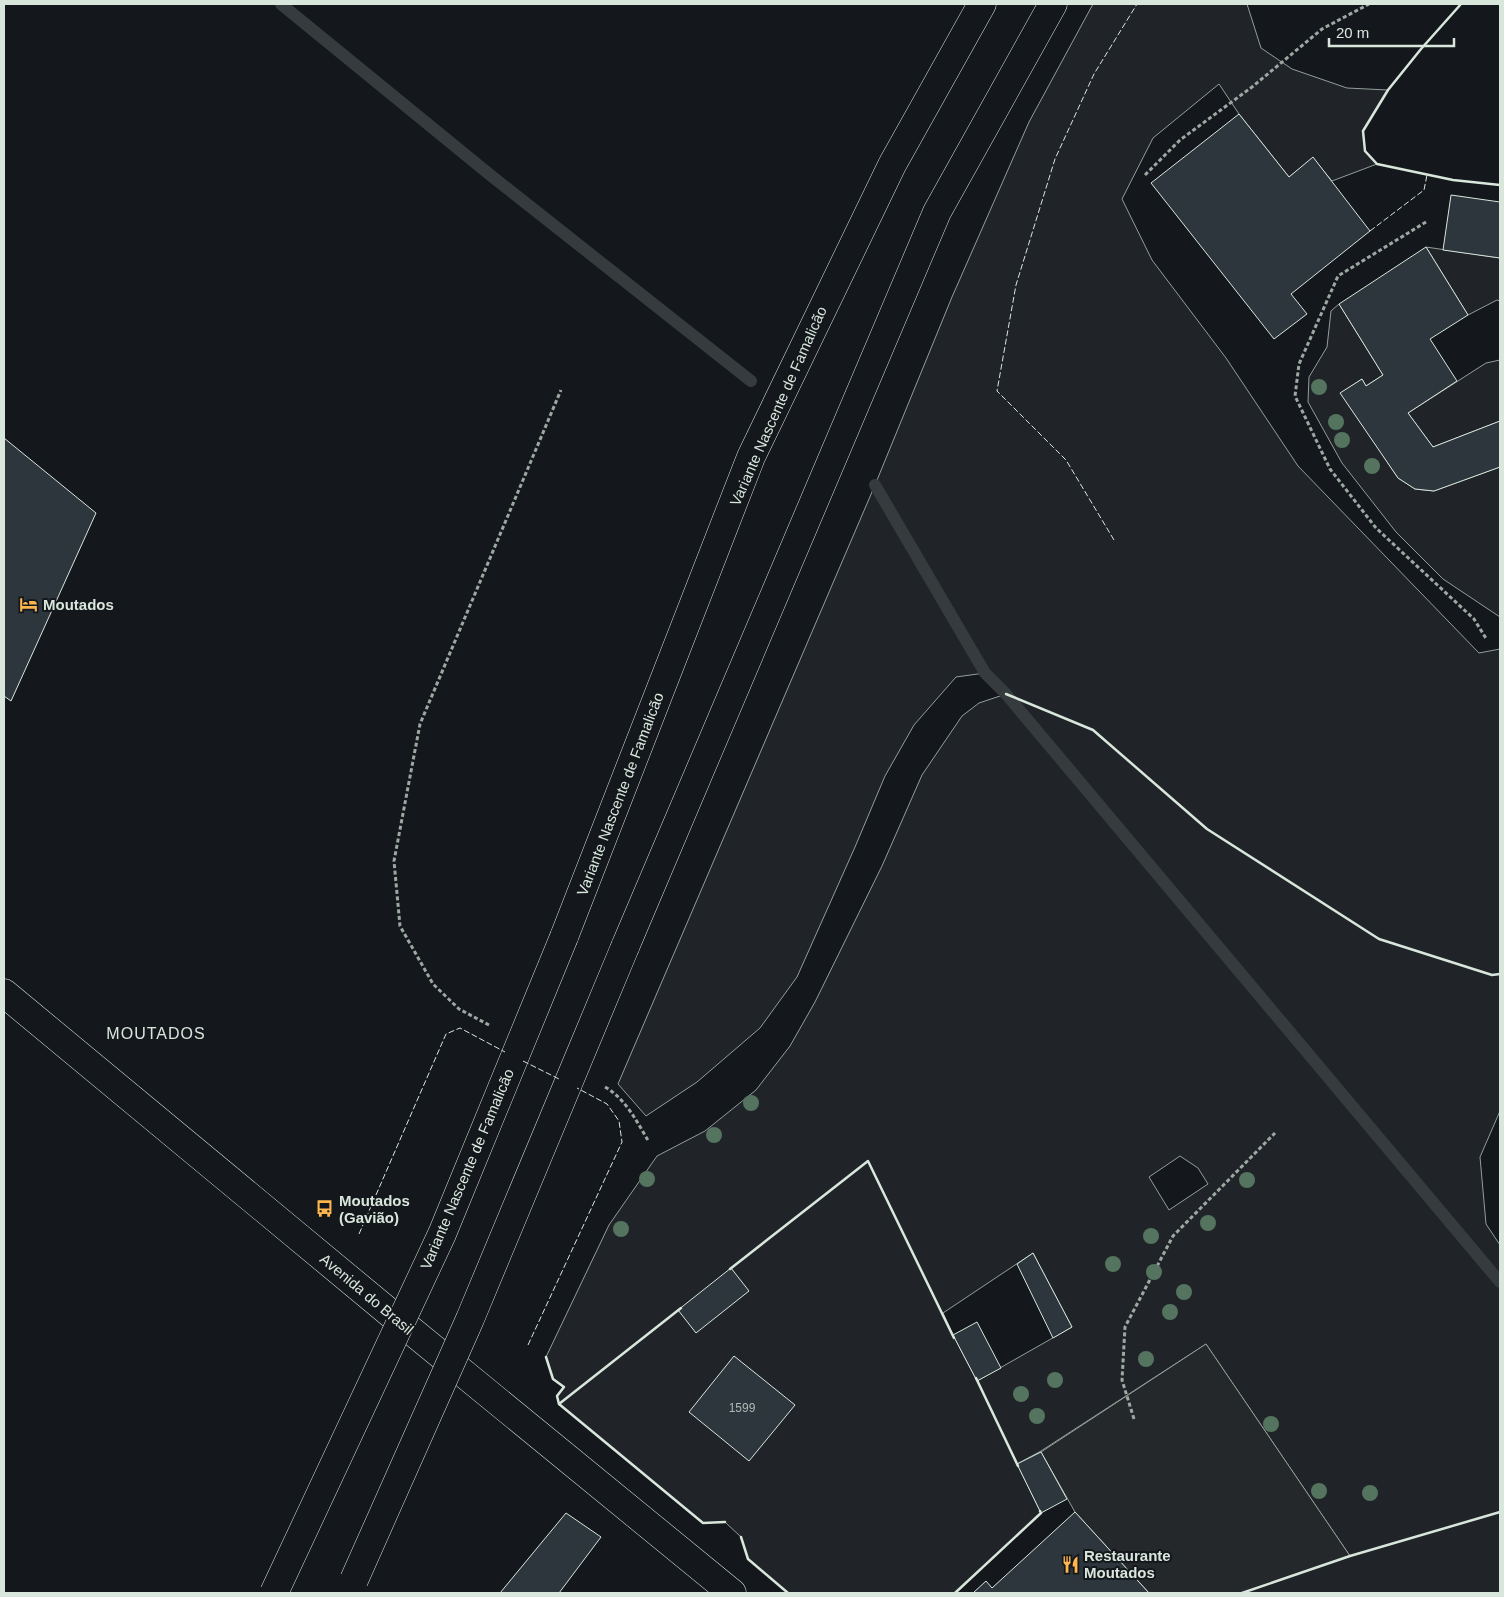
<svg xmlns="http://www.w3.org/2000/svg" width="1504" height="1597" font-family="Helvetica,sans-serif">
<rect width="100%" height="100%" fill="#14181c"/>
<g fill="#202428" stroke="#939e99" fill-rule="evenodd">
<path d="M1093,4H1247L1261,48L1292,69L1347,88L1388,90L1363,131L1365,151L1377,164L1332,181L1313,158L1289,177L1239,114L1219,84L1153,138L1122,199L1152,260L1226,358L1298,466L1479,653L1500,649V1111L1480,1157L1486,1224L1500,1245V1593H1242L1350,1556L1206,1344L1041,1451L1017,1464L1041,1513L955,1593H788L748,1559L741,1537L725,1522L703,1523L559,1404L557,1396L563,1387L553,1379L546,1357L609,1225L657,1156L705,1131L756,1090L790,1046L815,1002L882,866L922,775L962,716L979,703L1006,694L985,673L956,677L914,725L885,776L855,847L797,977L760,1028L697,1082L646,1116L618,1084L875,485L952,297L1029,122ZM1180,1156L1198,1168L1208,1184L1169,1210L1149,1177ZM1033,1253L1072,1327L977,1381L953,1335L943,1313Z"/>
<path d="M1426,247L1500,258V301L1497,300L1468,315Z"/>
<path d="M1339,304L1383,375L1366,386L1362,379L1341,393L1398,478L1415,489L1434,491L1500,467V617L1443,579L1396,532L1342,463L1308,402L1309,377L1327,347L1331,311Z"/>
<path d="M1500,360V421L1433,447L1408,413L1486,363Z"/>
</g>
<path fill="#24282b" stroke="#939e99" d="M1206,1344L1350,1556L1242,1593H1149L1075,1512L1041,1452Z"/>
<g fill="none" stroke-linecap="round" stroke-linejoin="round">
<g stroke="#363b3e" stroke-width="12">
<path d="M281,4L489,174L751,381"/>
<path d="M875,485L985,673L1006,694L1500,1282"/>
</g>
</g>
<g fill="#2c363c" stroke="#d8e6dc">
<path d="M1239,114L1289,177L1313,157L1370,231L1291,294L1307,314L1274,339L1151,183Z"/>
<path d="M1451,195L1500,202V258L1443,250Z"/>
<path d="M1426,247L1468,315L1430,339L1457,381L1408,413L1433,447L1500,421V467L1434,491L1415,489L1398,478L1340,393L1362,379L1366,386L1383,375L1339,304Z"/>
<path d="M4,438L96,513L11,701L4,696Z"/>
<path d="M1033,1253L1072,1327L1053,1338L1017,1264Z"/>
<path d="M731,1268L749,1291L696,1333L678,1310Z"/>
<path d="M977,1322L1001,1368L977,1381L953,1335Z"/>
<path d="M734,1356L795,1405L749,1461L689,1412Z"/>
<path d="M1041,1452L1067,1499L1041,1513L1017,1464Z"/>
<path d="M1075,1512L1149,1593H973L986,1581L992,1588Z"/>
<path d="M566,1513L601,1537L559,1593H500Z"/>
</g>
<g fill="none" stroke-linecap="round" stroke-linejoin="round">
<defs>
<path id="major" d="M4,993L402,1323L732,1593"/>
<g id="highway">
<path d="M564,937L751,457L892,165L982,4"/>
<path d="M625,947L937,212L1053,4"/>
</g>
</defs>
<use href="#major" stroke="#d8e6dc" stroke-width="29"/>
<use href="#highway" stroke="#d8e6dc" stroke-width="29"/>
<g stroke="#9da8a2" stroke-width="3" stroke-dasharray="4 2.5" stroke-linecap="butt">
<path d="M1145,175L1180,140L1252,87L1322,29L1369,4"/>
<path d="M1426,222L1338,276L1299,364L1295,396L1330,469L1376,528L1474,619L1487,640"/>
<path d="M489,1025L459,1009L433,984L400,926L394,861L420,724L561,390"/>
<path d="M605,1087C626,1099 637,1122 649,1142"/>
<path d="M1134,1419L1122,1380L1125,1327L1173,1236L1275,1133"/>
</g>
<use href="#major" stroke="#14181c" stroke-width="28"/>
<use href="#highway" stroke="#14181c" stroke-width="28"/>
<defs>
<g id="highway-bridge">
<path d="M354,1580L470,1319L625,947"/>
<path d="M274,1593L442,1234L564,937"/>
</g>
</defs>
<use href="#highway-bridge" stroke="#d8e6dc" stroke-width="29" stroke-linecap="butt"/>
<use href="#highway-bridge" stroke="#14181c" stroke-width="28"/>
<g stroke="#d8e6dc" stroke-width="1" stroke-dasharray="6 2.5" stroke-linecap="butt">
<path d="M1370,231L1424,190L1427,175"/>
<path d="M1114,540L1066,460L997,391L1016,285L1055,159L1094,74L1137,4"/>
<path d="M523,1061L559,1079"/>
<path d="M359,1234L446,1034L460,1028L505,1052"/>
<path d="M528,1345L622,1142L619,1121L607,1104L577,1088"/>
</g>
<g stroke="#d8e6dc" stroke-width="2.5">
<path d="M1461,4L1421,49L1388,90L1363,131L1365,151L1377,164L1453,180L1500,185"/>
<path d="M1006,694L1093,730L1207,829L1379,939L1492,975L1500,974"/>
<path d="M730,1269L868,1161L954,1338"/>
<path d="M546,1357L553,1379L564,1387L557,1396L559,1404L703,1523L725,1522"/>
<path d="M976,1378L1018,1466"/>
<path d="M559,1404L681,1308"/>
<path d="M741,1537L748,1559L788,1593"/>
<path d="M955,1593L1041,1513L1040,1511"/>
<path d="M1242,1593L1350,1556L1500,1512"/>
</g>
</g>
<g fill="#55745f">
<circle cx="1319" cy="387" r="8"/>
<circle cx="1336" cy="422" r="8"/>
<circle cx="1342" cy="440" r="8"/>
<circle cx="1372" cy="466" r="8"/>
<circle cx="751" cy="1103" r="8"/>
<circle cx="714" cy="1135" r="8"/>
<circle cx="647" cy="1179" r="8"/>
<circle cx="1247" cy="1180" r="8"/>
<circle cx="1208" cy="1223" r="8"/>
<circle cx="621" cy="1229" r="8"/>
<circle cx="1151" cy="1236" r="8"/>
<circle cx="1113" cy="1264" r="8"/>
<circle cx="1154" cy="1272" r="8"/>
<circle cx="1184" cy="1292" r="8"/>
<circle cx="1170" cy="1312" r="8"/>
<circle cx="1146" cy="1359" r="8"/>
<circle cx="1055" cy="1380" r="8"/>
<circle cx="1021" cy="1394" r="8"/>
<circle cx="1037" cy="1416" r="8"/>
<circle cx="1271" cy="1424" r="8"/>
<circle cx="1319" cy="1491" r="8"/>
<circle cx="1370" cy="1493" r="8"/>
</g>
<defs>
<symbol id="hotel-bare" viewBox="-9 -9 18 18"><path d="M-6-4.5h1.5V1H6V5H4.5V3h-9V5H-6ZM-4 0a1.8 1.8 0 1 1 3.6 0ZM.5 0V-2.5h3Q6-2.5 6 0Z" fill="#ffb74d" stroke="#14181c" stroke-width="2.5" paint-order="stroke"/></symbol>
<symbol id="bus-bare" viewBox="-9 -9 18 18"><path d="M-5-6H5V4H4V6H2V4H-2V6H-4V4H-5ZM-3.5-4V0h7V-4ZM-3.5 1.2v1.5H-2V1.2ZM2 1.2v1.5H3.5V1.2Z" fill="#ffb74d" stroke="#14181c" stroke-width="2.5" paint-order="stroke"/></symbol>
<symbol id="restaurant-bare" viewBox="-9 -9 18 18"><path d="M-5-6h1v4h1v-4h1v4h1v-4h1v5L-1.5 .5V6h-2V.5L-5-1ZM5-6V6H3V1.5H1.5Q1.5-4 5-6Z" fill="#ffb74d" stroke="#14181c" stroke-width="2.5" paint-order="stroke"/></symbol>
</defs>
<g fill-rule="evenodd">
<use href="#hotel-bare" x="16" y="592" width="25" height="25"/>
<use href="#bus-bare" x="312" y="1196" width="25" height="25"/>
<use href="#restaurant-bare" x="1058" y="1552" width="25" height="25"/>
</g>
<g text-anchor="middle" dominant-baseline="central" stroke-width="4" stroke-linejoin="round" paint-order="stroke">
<g font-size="12" fill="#adbab4">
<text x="742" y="1408">1599</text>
</g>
<g font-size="15" fill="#d8e6dc" stroke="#14181c">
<text transform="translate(778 406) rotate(-66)">Variante Nascente de Famalicão</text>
<text transform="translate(620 794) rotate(-69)">Variante Nascente de Famalicão</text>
<text transform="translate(467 1169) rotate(-67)">Variante Nascente de Famalicão</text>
<text transform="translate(367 1294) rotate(40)">Avenida do Brasil</text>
</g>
<g font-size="15" font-weight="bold" fill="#d8e6dc" stroke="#14181c" text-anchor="start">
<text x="43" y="604">Moutados</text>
<text x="339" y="1200">Moutados<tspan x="339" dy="17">(Gavião)</tspan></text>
<text x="1084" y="1555">Restaurante<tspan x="1084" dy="17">Moutados</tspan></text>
</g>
<g font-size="16" letter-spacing="1" fill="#d8e6dc" stroke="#14181c">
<text x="156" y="1033">MOUTADOS</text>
</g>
</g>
<rect width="1504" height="1597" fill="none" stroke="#d8e6dc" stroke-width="10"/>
<path d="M1329 38v8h125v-8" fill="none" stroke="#d8e6dc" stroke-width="2.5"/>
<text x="1336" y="38" font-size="15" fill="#d8e6dc" stroke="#14181c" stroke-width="4" paint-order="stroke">20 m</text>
</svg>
